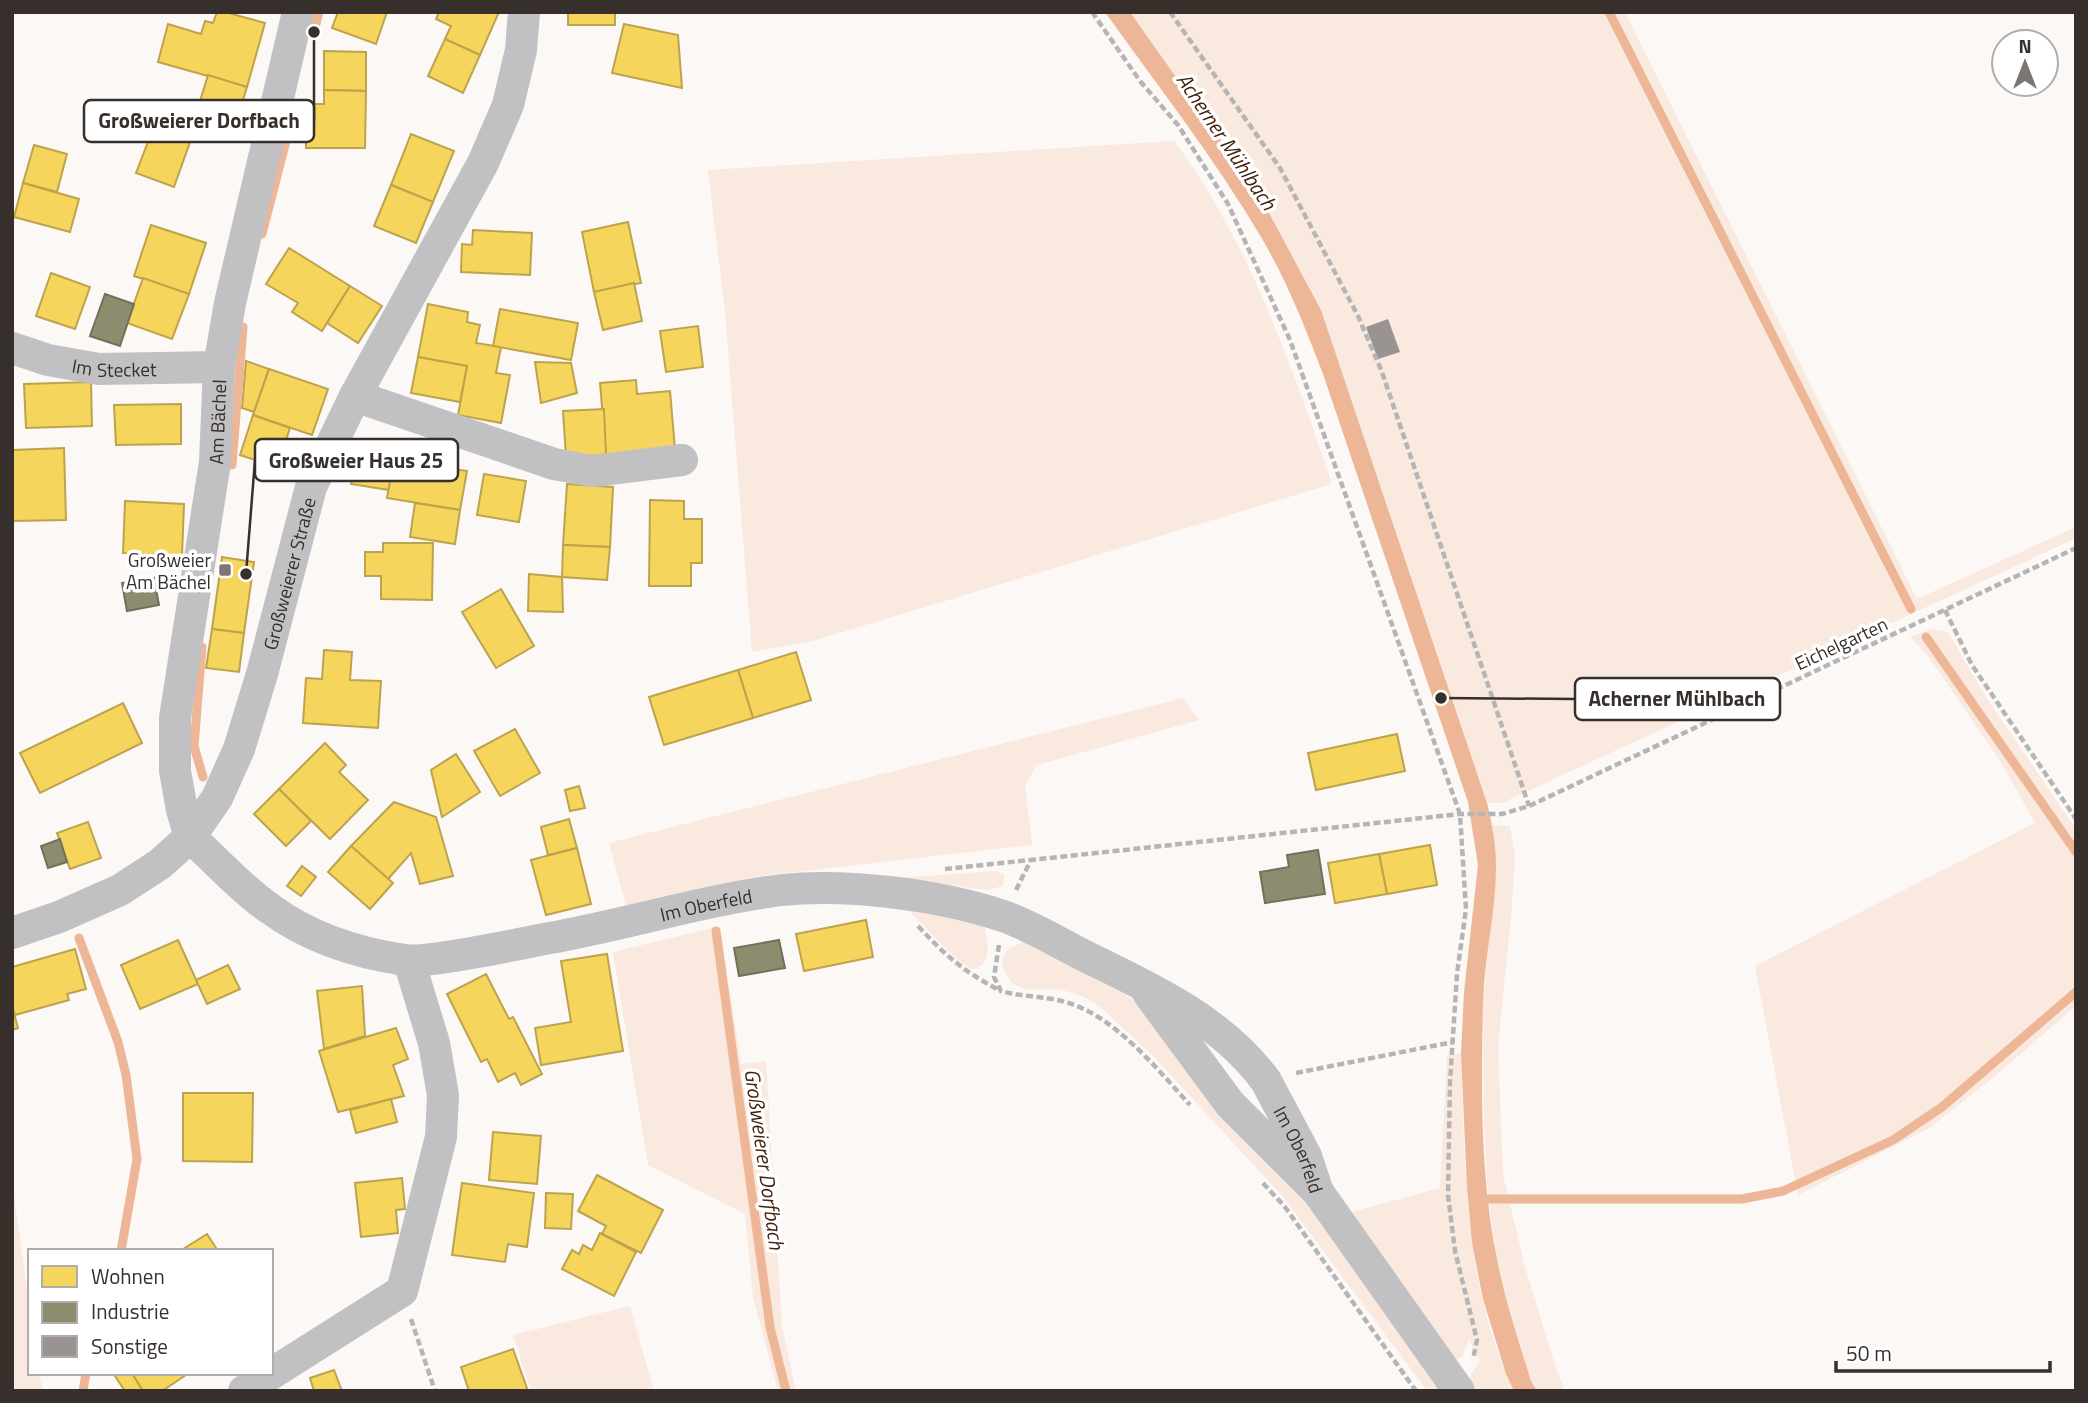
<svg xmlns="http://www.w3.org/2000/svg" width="2088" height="1403" font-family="'Titillium Web',sans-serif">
<rect width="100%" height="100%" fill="#fbf8f6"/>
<g fill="#fae9df">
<path d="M1130,12H1625L1917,599L2076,527V538L1502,803H1487L1321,310L1260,196Z"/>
<path d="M1174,141C1248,239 1293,369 1332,484L816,640L752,652L725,312L708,170Z"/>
<path d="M1932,629L1948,632L1986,697L2076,829V1006L1994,1077L1928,1129L1798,1195L1755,966L2035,823L1999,759L1928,656L1910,637Z"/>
<path d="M1183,698L1199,720L1037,765L1025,785L1032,845L752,877L626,906L609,843Z"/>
<path d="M1492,825L1510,826L1515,856L1512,905L1498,1045L1503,1175L1525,1267L1556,1368L1565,1391H1537L1531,1381L1510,1315L1497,1263L1487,1184L1484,1126L1483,1002L1496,866Z"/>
<path d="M996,871L1004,874L1003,886L987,890L897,878Z"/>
<path d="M907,909L983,923C988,937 994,968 971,969L950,953Z"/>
<path d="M720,926L741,1064L766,1061L782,1326L796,1391H778L753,1298L745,1214L648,1165L613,952Z"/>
<path d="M1026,941L1103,976L1144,1010L1307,1192L1446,1391H1427L1284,1198L1155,1058L1099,1006L1082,996L1059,989L1027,990L1013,984L1004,971L1002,961L1008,949Z"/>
<path d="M1461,1053C1465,1166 1464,1287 1514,1391H1471C1466,1378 1473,1372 1480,1361L1469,1339L1462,1357L1455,1360L1348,1213L1440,1188L1447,1055Z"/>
<path d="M12,1181L30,1310V1373H39L43,1391H12Z"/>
<path d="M630,1306L654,1391H531L513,1335Z"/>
</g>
<path fill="#edb696" d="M1105,12H1130L1260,196L1321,310L1487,803C1492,823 1496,845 1496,866C1496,912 1484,958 1483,1004C1481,1089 1480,1180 1498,1264C1506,1304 1519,1342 1531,1381L1537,1391H1514L1506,1374L1483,1299L1472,1243L1467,1188L1461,1053L1464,992L1478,865L1468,802L1323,374C1305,327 1287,281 1261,237C1215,159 1158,86 1105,12Z"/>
<g fill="#f6d55c" stroke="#bda34d" stroke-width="2">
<path d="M217,12H225L265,23L247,87L158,62L168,24L201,34L205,21L213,23Z"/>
<path d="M338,12H387L376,44L332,28Z"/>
<path d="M439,12H499L480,55L445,39L451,26L436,19Z"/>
<rect x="568" y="12" width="47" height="13"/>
<path d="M624,24L678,35L682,88L612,73Z"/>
<path d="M445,39L480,55L463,93L428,76Z"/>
<path d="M324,51L366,52V91L324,90Z"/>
<path d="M208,75L247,87L231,140L192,127Z"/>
<path d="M324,90L366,91L365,148H306V104H324Z"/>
<path d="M153,129L190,142L174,187L136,173Z"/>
<path d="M411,134L454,151L433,202L391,185Z"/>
<path d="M34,145L67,154L57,192L23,183Z"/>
<path d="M23,183L79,199L70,232L14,217Z"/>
<path d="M391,185L433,202L416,243L374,226Z"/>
<path d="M628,222L641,283L594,292L582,232Z"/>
<path d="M151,225L206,243L189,294L134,276Z"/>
<path d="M473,230L532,233L530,275L461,272L462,244L472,245Z"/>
<path d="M289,248L350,286L322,331L292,312L298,303L266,284Z"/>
<path d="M51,273L90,287L75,329L36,316Z"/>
<path d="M143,278L189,294L172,339L127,323Z"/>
<path d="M634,283L642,321L603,330L594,292Z"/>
<path d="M350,286L382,306L358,343L327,323Z"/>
<path d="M428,304L468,312L467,322L480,325L476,343L501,347L496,373L510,375L501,423L458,415L467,366L418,357Z"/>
<path d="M500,309L578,323L571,360L493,346Z"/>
<path d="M698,326L703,367L666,372L660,331Z"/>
<path d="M418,357L467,366L460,402L411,393Z"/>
<path d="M246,361L269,369L254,412L242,408Z"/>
<path d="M535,362L571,363L577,393L541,403Z"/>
<path d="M269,369L328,389L312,435L253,415Z"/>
<path d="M636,380L637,394L670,391L675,449L606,455L600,383Z"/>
<path d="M91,382L92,426L26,428L24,384Z"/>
<path d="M181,404V444L116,445L114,405Z"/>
<path d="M604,409L606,455L566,457L563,411Z"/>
<path d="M253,415L290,428L277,467L240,455Z"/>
<path d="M358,442L395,448L389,490L351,484Z"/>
<path d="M64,448L66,520L12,521V450Z"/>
<path d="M394,459L467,471L460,510L387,498Z"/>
<path d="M484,474L526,481L519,522L477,515Z"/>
<path d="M567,484L613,487L610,547L563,545Z"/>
<path d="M650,500L684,501V519H702V563H691V586H649Z"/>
<path d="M125,501L184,504L182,556L123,553Z"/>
<path d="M415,503L460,510L455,544L410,537Z"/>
<path d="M383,543H433L432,600L381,599V576H365V552H383Z"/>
<path d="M563,545L610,547L607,580L562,577Z"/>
<path d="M222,557L254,562L244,633L212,629Z"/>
<path d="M529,574L562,577L563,612L528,611Z"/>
<path d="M501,589L534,646L496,668L462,612Z"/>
<path d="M212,629L244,633L239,672L206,668Z"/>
<path d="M324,650L352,652L350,680L381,681L378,728L303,723L306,678L322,679Z"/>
<path d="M796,652L811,700L753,718L738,670Z"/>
<path d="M738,670L753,718L664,745L649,697Z"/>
<path d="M123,703L142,743L40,793L20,753Z"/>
<path d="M515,729L540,773L500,796L474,751Z"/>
<path d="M1397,734L1405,771L1316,790L1308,753Z"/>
<path d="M325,743L346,765L339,772L368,800L330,839L279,789Z"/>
<path d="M456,754L480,792L442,817L431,770Z"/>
<path d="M579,786L585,808L570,811L565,790Z"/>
<path d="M279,789L311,821L286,846L254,814Z"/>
<path d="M394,802L436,817L453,876L420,884L411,853L388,879L351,846Z"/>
<path d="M569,819L577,848L548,855L541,827Z"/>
<path d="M88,822L101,858L70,869L57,833Z"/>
<path d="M1430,845L1437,885L1387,894L1379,854Z"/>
<path d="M351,846L393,883L370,909L328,872Z"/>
<path d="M577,848L591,904L546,915L531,860Z"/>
<path d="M1379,854L1387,894L1335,903L1328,863Z"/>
<path d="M302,866L316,877L301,896L287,886Z"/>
<path d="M866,920L873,957L804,971L796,934Z"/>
<path d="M178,940L198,984L140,1009L121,965Z"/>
<path d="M75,949L86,989L67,994L69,1000L15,1015L12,1006V967Z"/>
<path d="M607,954L623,1051L541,1065L535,1028L571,1022L561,961Z"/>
<path d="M228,965L240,989L207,1004L196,980Z"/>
<path d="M486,974L509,1019L513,1017L542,1074L521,1085L515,1073L498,1082L487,1059L481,1062L447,994Z"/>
<path d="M362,986L365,1036L324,1049L317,991Z"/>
<path d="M12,1006L18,1028L12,1030Z"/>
<path d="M396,1028L408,1059L393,1065L404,1096L338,1112L319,1051Z"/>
<path d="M183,1093H253L252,1162L183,1161Z"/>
<path d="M391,1099L397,1122L356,1133L350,1110Z"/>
<path d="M493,1132L541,1136L537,1184L489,1180Z"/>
<path d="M597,1175L663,1210L641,1253L602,1234L606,1226L578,1211Z"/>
<path d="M402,1178L405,1209L396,1210L398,1233L361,1237L355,1183Z"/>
<path d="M462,1183L534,1193L527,1247L508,1244L505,1262L452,1255Z"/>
<path d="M546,1193L573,1194L571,1229L545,1228Z"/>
<path d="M600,1233L636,1252L614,1296L562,1269L572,1250L579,1254L583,1245L592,1250Z"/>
<path d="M207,1234L218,1251H180Z"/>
<path d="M513,1349L528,1391H469L461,1367Z"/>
<path d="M334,1370L342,1391H314L310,1378Z"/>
<path d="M113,1373H132L143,1391H125Z"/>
<path d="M132,1373H185L186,1375L162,1391H143Z"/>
</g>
<g fill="#8c8c6e" stroke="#72705a" stroke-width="2">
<path d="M105,294L134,304L120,346L90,336Z"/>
<path d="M154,578L159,605L127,611L122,583Z"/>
<path d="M60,839L67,862L48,868L41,846Z"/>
<path d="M1318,850L1325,894L1265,903L1260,872L1289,867L1287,855Z"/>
<path d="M779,940L785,968L739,976L734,948Z"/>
</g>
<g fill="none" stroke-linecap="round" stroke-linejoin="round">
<g stroke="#edb696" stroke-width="9">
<path d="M1609,12L1911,609"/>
<path d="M314,32L319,12"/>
<path d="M262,234L294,110"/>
<path d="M232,465L243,327"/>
<path d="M1926,637L2076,852"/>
<path d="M202,647L194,746L203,777"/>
<path d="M716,931L770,1327L786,1391"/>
<path d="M79,938L118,1042L126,1075L137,1159L121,1251"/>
<path d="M1479,1199H1742L1783,1191L1893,1140L1942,1107L2076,992"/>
<path d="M83,1391L86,1373"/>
</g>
</g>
<path fill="#999491" d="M1388,319L1400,352L1378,359L1366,327Z"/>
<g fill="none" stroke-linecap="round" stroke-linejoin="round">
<g stroke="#b6b5b5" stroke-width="4.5" stroke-dasharray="7 3.5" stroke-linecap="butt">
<path d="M1092,12L1140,81L1178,125L1228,204L1290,340L1460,814L1466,909L1457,974L1450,1082L1448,1195L1455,1251L1477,1340L1473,1359"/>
<path d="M1170,12L1280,168L1358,316L1382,372L1529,806"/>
<path d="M1945,610L1972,665L2076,819"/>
<path d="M945,869L1030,860"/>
<path d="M1016,890L1031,860L1460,814H1502L1529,806L2076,548"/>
<path d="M918,926C946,956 964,972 1001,991"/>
<path d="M999,945L994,977L1001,991C1022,997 1045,996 1065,1002C1114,1015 1157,1069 1190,1105"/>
<path d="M1296,1073L1453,1042"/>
<path d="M1263,1183L1285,1207L1416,1391"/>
<path d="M411,1319L435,1391"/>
</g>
<g stroke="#c1c1c3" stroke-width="32">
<path id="s1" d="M12,348L48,360L99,369L219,367"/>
<path d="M355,396L554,464L593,471L682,460"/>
<path id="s2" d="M190,837C216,860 240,888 269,908C308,937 357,953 405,960C416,962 429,959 440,958C477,953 514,945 550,938C628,924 704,900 782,890C848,883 940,895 1003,916C1034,927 1064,946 1093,960C1155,990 1224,1023 1266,1081L1306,1156L1318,1192"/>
<path id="s3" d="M190,837L182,810L175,771V718L215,462L219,367L230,303L298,12"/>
<path id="s4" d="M12,933L59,917L120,890L160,864L190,837L217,798L239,749L262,674L311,487L355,396L483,163L508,105L521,50L524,12"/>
<path d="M1148,993L1230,1104L1318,1192L1459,1391"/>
<path d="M244,1391L402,1291L441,1137L443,1095L434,1043L409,961"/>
</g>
</g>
<rect fill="#7c7572" stroke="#fff" stroke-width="2.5" x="218" y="563" width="14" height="14" rx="3.5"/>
<g text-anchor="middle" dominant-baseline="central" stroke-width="7" stroke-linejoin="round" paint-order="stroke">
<g font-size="19" fill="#372f2b" stroke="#fff">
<text stroke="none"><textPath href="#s1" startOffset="105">Im Stecket</textPath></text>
<text stroke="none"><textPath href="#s3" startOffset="420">Am Bächel</textPath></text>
<text stroke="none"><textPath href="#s4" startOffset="488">Großweierer Straße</textPath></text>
<text transform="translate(1841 643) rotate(-25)">Eichelgarten</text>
<text stroke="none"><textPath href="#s2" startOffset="560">Im Oberfeld</textPath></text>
<text stroke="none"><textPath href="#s2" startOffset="1251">Im Oberfeld</textPath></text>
</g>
<g font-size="19" fill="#372f2b" stroke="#fff" text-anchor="end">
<text x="211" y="559">Großweier<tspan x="211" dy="22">Am Bächel</tspan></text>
</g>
<g font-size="21" font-style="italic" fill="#432411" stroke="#fff">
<text transform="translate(1227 141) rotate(56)">Acherner Mühlbach</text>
<text transform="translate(765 1159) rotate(82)">Großweierer Dorfbach</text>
</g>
</g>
<path fill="none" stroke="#372f2b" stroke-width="2.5" d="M314 32L314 121M246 574L255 460M1441 698L1575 699"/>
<g fill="#372f2b" stroke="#fff" stroke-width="2.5">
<circle cx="314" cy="32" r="7"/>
<circle cx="246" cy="574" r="7"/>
<circle cx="1441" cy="698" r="7"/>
</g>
<g fill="#fff" stroke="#372f2b" stroke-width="2.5">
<rect x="84" y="100" width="230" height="42" rx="7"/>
<rect x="255" y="439" width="203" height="42" rx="7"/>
<rect x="1575" y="678" width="205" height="42" rx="7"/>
</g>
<g font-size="21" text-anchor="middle" font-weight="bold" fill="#372f2b">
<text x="199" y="128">Großweierer Dorfbach</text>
<text x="356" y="468">Großweier Haus 25</text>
<text x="1677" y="706">Acherner Mühlbach</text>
</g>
<rect width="2088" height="1403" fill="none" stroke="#372f2b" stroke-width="28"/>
<rect x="28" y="1249" width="245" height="126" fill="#ffffff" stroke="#afacaa" stroke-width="2"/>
<rect x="42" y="1266" width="35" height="21" fill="#f6d55c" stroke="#afacaa" stroke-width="2"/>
<text x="91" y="1284" font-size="21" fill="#372f2b">Wohnen</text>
<rect x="42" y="1302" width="35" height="21" fill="#8c8c6e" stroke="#afacaa" stroke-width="2"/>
<text x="91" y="1319" font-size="21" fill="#372f2b">Industrie</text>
<rect x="42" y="1336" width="35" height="21" fill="#999491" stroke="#afacaa" stroke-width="2"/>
<text x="91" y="1354" font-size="21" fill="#372f2b">Sonstige</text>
<g transform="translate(2025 63)"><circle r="33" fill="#ffffff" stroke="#afacaa" stroke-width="2"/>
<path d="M0-5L12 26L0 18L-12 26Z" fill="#7c7572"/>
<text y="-10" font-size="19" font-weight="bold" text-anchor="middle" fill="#372f2b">N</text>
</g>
<path d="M1836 1361v10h214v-10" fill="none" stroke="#372f2b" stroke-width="3.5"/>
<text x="1846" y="1361" font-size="21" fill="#372f2b" stroke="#ffffff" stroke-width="5" paint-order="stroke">50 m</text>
</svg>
